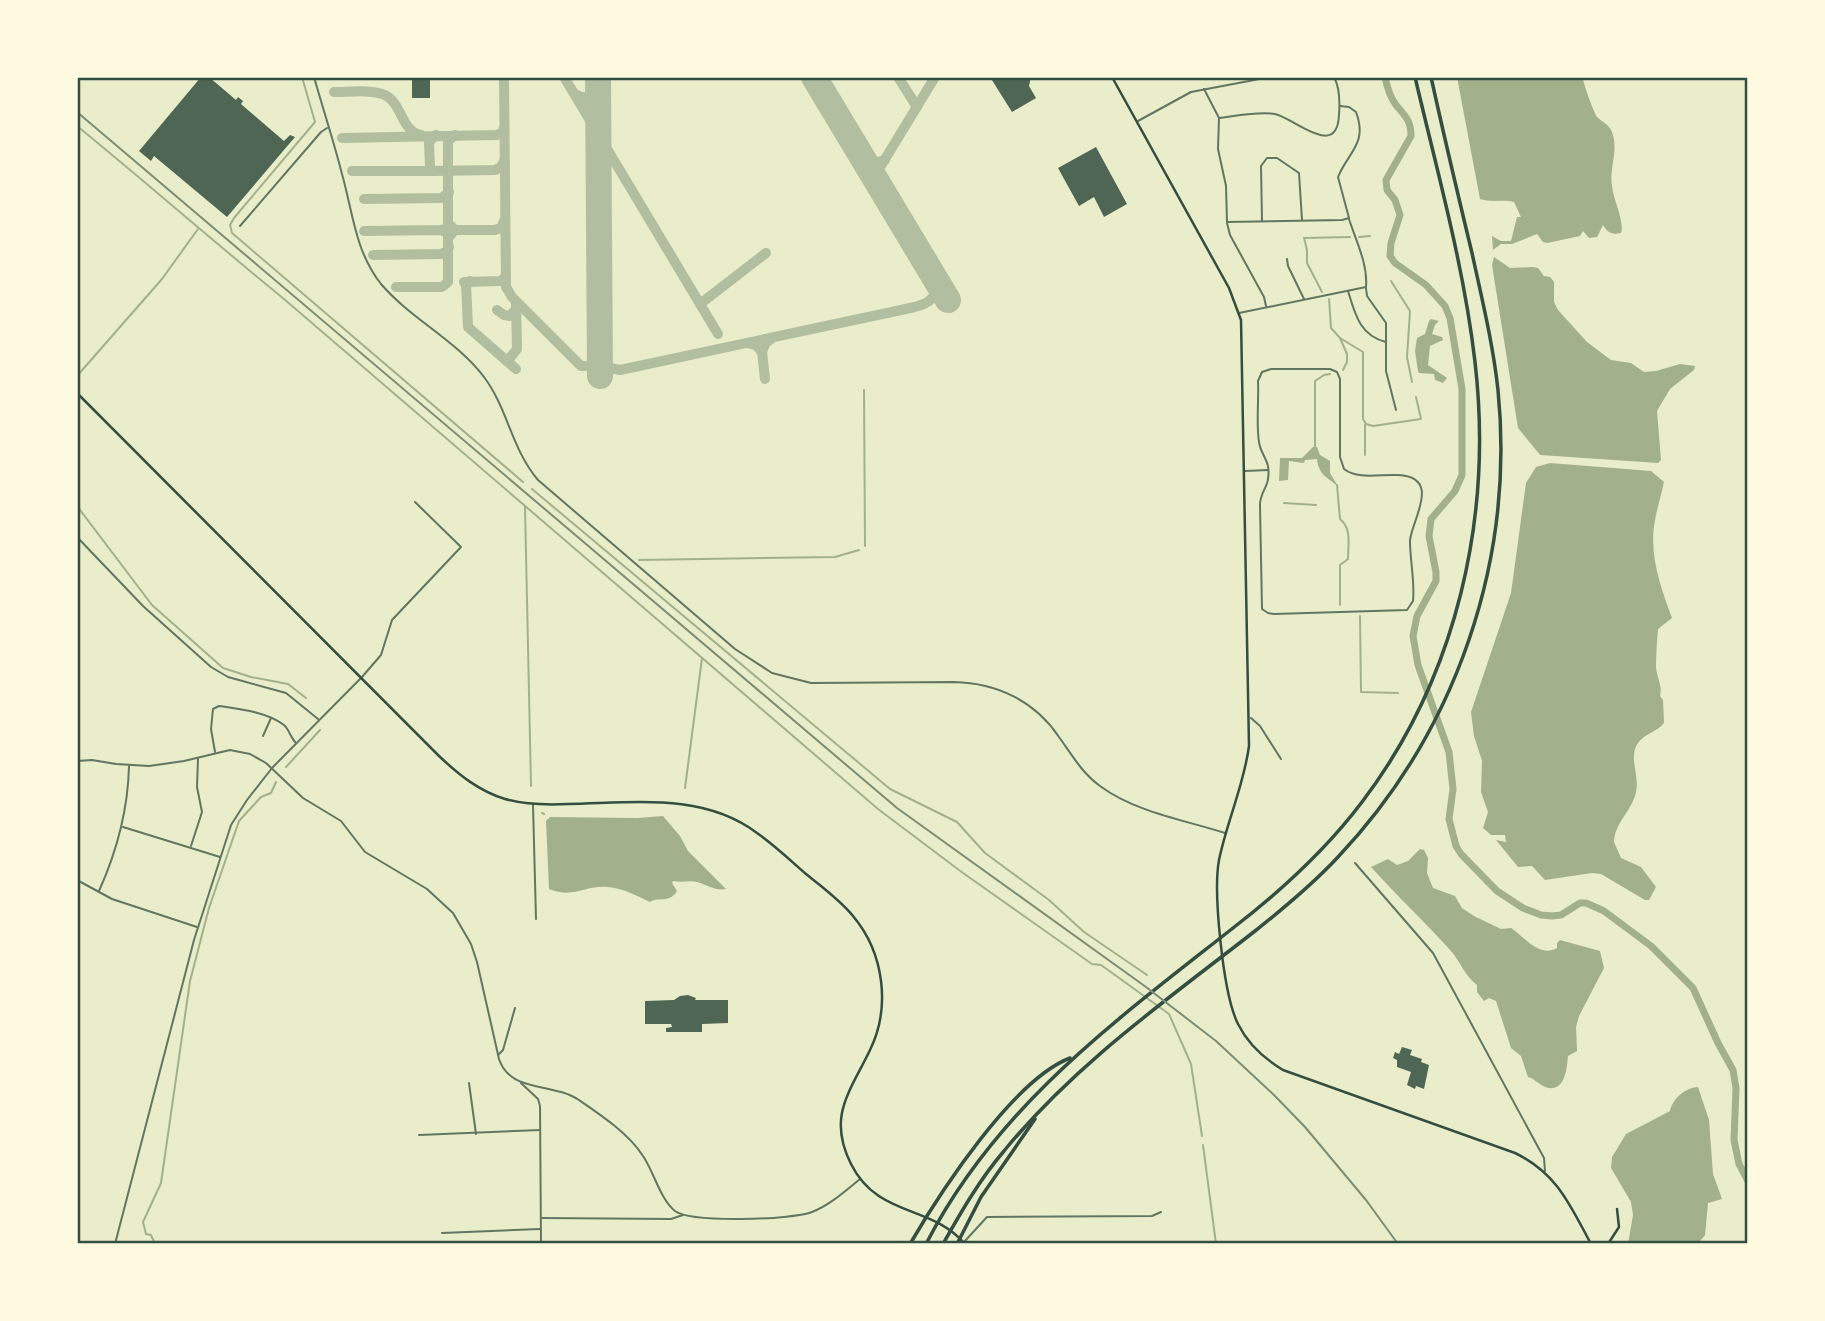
<svg xmlns="http://www.w3.org/2000/svg" width="1825" height="1321" font-family="'DejaVu Sans',sans-serif">
<rect width="100%" height="100%" fill="#e9edc9"/>
<g fill="#a3b18a">
<path d="M1457,77H1583C1582,81 1594,113 1597,117C1603,123 1609,124 1612,132C1619,152 1609,166 1612,186C1613,199 1625,222 1621,233C1612,235 1608,233 1603,225L1597,237L1589,238L1583,231L1580,236L1547,243L1543,242L1537,234L1512,244H1501L1493,250L1492,236L1501,241H1511L1517,217H1521L1514,202C1502,199 1493,203 1480,199Z"/>
<path d="M1494,257L1510,268L1533,267L1538,268L1544,276L1550,277L1554,282V302L1558,310L1587,342L1611,360L1631,363L1644,372L1656,371L1680,364L1695,366L1694,370L1670,389L1657,411L1661,460L1658,463L1540,455L1518,428L1492,265Z"/>
<path d="M1431,319L1439,321L1435,325L1432,334L1442,337L1443,340L1430,346L1428,365L1447,378L1443,383L1435,380L1434,374L1419,373L1418,371L1415,351L1417,338L1425,334L1429,321Z"/>
<path d="M1313,447H1317L1320,455L1330,461V473L1339,488C1329,477 1319,477 1317,459L1305,460L1304,463L1289,461L1288,480L1279,481L1280,458H1302Z"/>
<path d="M1550,463L1651,471L1664,482C1661,497 1656,511 1654,526C1650,558 1661,588 1672,618L1658,629C1657,641 1656,654 1656,666C1656,676 1663,686 1660,696L1663,700L1664,723C1657,732 1645,733 1638,743C1628,757 1640,776 1636,792C1632,811 1615,822 1614,842L1621,858L1641,867L1656,887L1649,900H1645L1601,874L1592,873L1545,880L1532,866L1518,867L1496,840L1506,842L1505,835H1491L1483,828L1488,812L1481,792L1482,761L1474,736L1471,712L1511,593L1526,483L1536,467Z"/>
<path d="M663,816L680,836L688,851L726,889C714,891 708,885 697,882C689,880 682,883 673,881L672,883L677,891C669,904 660,896 650,902C638,896 622,888 608,887C584,885 574,899 549,889L546,821L550,817L638,818Z"/>
<path d="M1420,849L1424,850L1428,858L1427,873L1433,888L1455,896L1462,908L1474,916L1501,929L1511,928C1525,937 1538,958 1557,948V943L1560,940L1600,951L1604,968L1579,1016L1576,1027L1577,1051L1568,1056C1567,1070 1564,1096 1543,1086C1537,1083 1535,1079 1528,1077L1521,1056L1511,1048L1496,1001L1489,998L1484,1001L1477,992V985C1464,975 1462,964 1451,951C1425,922 1397,896 1371,867L1388,859L1397,865L1408,861Z"/>
<path d="M1698,1087L1709,1120L1713,1174L1722,1199L1708,1203L1705,1235L1698,1244H1628L1633,1215L1631,1202L1611,1168L1612,1157L1626,1134L1670,1111C1673,1098 1685,1088 1698,1087Z"/>
</g>
<g fill="none" stroke-linecap="round" stroke-linejoin="round">
<g stroke="#a3b18a" stroke-width="2">
<path d="M302,77L315,122L234,218L230,225L232,233L523,482"/>
<path d="M77,126C147,183 214,242 284,299L878,809L963,873L1092,964L1101,965L1108,970L1169,1014L1191,1064L1202,1136"/>
<path d="M1359,237L1370,236"/>
<path d="M1391,281L1410,311L1407,357L1412,382"/>
<path d="M1322,292L1307,263V250L1304,238L1350,237"/>
<path d="M1329,299L1331,328L1340,338L1347,354V362L1343,370"/>
<path d="M1340,338L1363,352V419L1366,424L1373,426L1421,419L1416,397"/>
<path d="M77,376L162,279L198,229"/>
<path d="M864,390L865,546"/>
<path d="M1365,425V455"/>
<path d="M1315,449V381L1324,375L1330,374"/>
<path d="M1337,485L1340,519C1352,529 1348,544 1348,559L1340,565V605"/>
<path d="M532,489L890,789L957,822L985,853L1049,900L1084,932L1147,975"/>
<path d="M1284,503L1316,505"/>
<path d="M77,506L152,605L223,668L251,677L288,684L306,698"/>
<path d="M525,507L531,786"/>
<path d="M639,560L835,557L859,550"/>
<path d="M1360,616L1361,692L1398,693"/>
<path d="M286,767L320,730"/>
<path d="M685,788L702,658"/>
<path d="M542,813L544,814"/>
<path d="M1203,1145L1216,1244"/>
<path d="M155,1244L151,1235L146,1234L143,1222L161,1183L190,981L209,908L239,821L261,797L271,793L276,782"/>
</g>
<path stroke="#a3b18a" stroke-width="7" d="M1385,77C1387,87 1390,97 1396,105C1405,116 1411,120 1411,136L1386,180L1387,190L1395,200L1400,215L1391,243L1390,256L1395,263L1426,285L1445,306L1450,318L1462,389V475L1455,491L1431,519L1429,536L1436,572V581L1417,616L1413,636L1418,665L1449,752L1453,789L1449,819L1456,846L1461,854L1497,891L1523,908L1541,915L1552,916L1561,915L1580,903H1586L1604,911L1651,946L1693,988L1718,1043L1733,1070L1736,1088L1734,1140L1739,1164L1748,1181"/>
<g stroke="#b2bea0" stroke-width="10">
<path d="M504,77L506,287L512,297L581,366H591L600,357L610,368L620,370L915,307C930,303 938,297 936,280"/>
<path d="M564,77L718,334"/>
<path d="M898,77L917,107"/>
<path d="M334,92C349,92 371,89 385,95C402,103 401,131 421,135"/>
<path d="M575,94C587,102 596,94 598,82"/>
<path d="M436,135L429,142L430,167L433,171L495,170L501,167L504,161"/>
<path d="M342,138L497,135L502,133L504,128"/>
<path d="M863,158L873,163L885,160"/>
<path d="M352,171H433"/>
<path d="M878,184L879,169L935,77"/>
<path d="M364,199L442,198L449,192"/>
<path d="M451,230H495L501,228L504,221"/>
<path d="M364,231L441,230L446,229L449,224L455,230L449,237L446,232L441,230"/>
<path d="M373,255L441,254L446,252L449,247"/>
<path d="M470,281L466,284L468,327L516,369"/>
<path d="M464,282L501,281L505,277"/>
<path d="M396,287H442L448,282V141L455,135"/>
<path d="M700,304L766,253"/>
<path d="M497,310L504,315L510,316L517,308"/>
<path d="M747,343L756,345L762,352L765,344L771,339"/>
<path d="M762,352L765,379"/>
<path d="M505,359L510,358L517,349L516,302"/>
</g>
<g stroke="#b2bea0" stroke-width="26">
<path d="M598,77L600,376"/>
<path d="M814,77L948,300"/>
</g>
</g>
<g fill="#4f6655">
<path d="M201,77H209L236,100L238,97L243,101L241,104L284,141L290,135L295,137L227,217L154,156L151,161L139,151Z"/>
<rect x="412" y="77" width="18" height="21"/>
<path d="M990,77H1031L1029,86L1036,98L1012,112Z"/>
<path d="M1096,147L1127,204L1104,217L1094,197L1079,206L1058,168Z"/>
<path d="M688,995L696,998L695,1000H728V1023L702,1024V1032H666V1028L672,1027L671,1024H645V1001L674,1000L680,996Z"/>
<path d="M1402,1047L1412,1050L1410,1055L1422,1059L1421,1062L1429,1065L1424,1089L1416,1086L1415,1089L1407,1085L1411,1072L1397,1067V1060L1393,1058L1395,1052L1399,1054Z"/>
</g>
<g fill="none" stroke-linecap="round" stroke-linejoin="round">
<g stroke="#617663" stroke-width="2">
<path d="M1204,89L1219,118C1237,116 1258,111 1275,114C1294,118 1337,160 1339,115C1340,102 1340,88 1334,77"/>
<path d="M1219,118L1218,149L1226,186L1227,222L1342,220L1349,218L1338,177C1348,152 1368,144 1356,112L1349,107L1340,106"/>
<path d="M1138,121L1191,92L1270,77"/>
<path d="M1262,221L1261,166L1267,158H1277L1299,173L1302,220"/>
<path d="M1227,223L1230,235L1264,297L1266,306"/>
<path d="M240,226L321,132L327,128"/>
<path d="M1287,259L1288,266L1304,299"/>
<path d="M1366,288L1367,296L1386,323V371L1396,410"/>
<path d="M1348,291C1355,314 1360,336 1386,342"/>
<path d="M1239,313L1366,287C1368,264 1356,241 1349,219"/>
<path d="M1271,369H1330L1337,372L1340,379V457L1344,469C1358,480 1381,474 1398,475C1443,477 1411,521 1410,541C1410,561 1415,581 1413,601L1407,610L1274,614L1268,613L1262,609L1260,505C1260,493 1267,488 1268,479C1271,459 1261,457 1259,442C1256,423 1259,401 1258,381L1262,372Z"/>
<path d="M1245,471L1268,470"/>
<path d="M77,537L143,606L211,667L228,677L286,693L318,719"/>
<path d="M362,677L381,655L392,620L461,547L415,502"/>
<path d="M1251,718L1260,726L1281,759"/>
<path d="M263,736L271,718"/>
<path d="M215,752L211,729L213,709L219,706C239,709 267,712 284,725C289,729 290,737 296,743"/>
<path d="M533,805L536,919"/>
<path d="M123,827L220,857"/>
<path d="M191,846L202,812L197,787L198,759"/>
<path d="M1355,863L1433,953L1544,1158L1545,1171"/>
<path d="M99,891C117,851 128,811 129,766"/>
<path d="M498,1055L503,1050L515,1008"/>
<path d="M469,1083L476,1134"/>
<path d="M521,1083L538,1099L540,1106L541,1244"/>
<path d="M419,1135L540,1130"/>
<path d="M542,1218L671,1219L683,1215"/>
<path d="M442,1233L540,1229"/>
<path d="M964,1242L987,1217L1152,1216L1161,1212"/>
</g>
<g stroke="#617663" stroke-width="2">
<path d="M314,77C323,109 334,142 342,174C353,213 355,251 381,284C411,319 456,340 484,377C508,409 511,448 538,480L735,649L772,673L811,683L954,682C997,683 1035,701 1059,737C1072,755 1082,773 1100,786C1135,812 1184,820 1225,833"/>
<path d="M77,761L92,760L116,764L149,766L184,761L230,750L250,754L266,763L303,798L341,821L365,852L427,889L453,913L471,944L477,962L499,1059C510,1093 552,1082 579,1100C601,1115 629,1134 643,1156C654,1172 660,1199 675,1211C691,1223 791,1220 812,1212C830,1205 845,1191 860,1179"/>
<path d="M77,880L112,899L197,927"/>
<path d="M115,1244L194,940L231,825L247,800L272,768L361,678"/>
</g>
<g stroke="#344e41" stroke-width="2.5">
<path d="M1112,77L1229,288L1241,320L1249,746C1244,785 1227,821 1219,860C1213,893 1223,994 1238,1024C1248,1044 1263,1058 1283,1070L1515,1153C1557,1173 1570,1205 1591,1244"/>
<path d="M77,393L439,756C459,775 479,791 505,799C526,805 547,805 568,804C632,803 703,792 757,833C774,845 790,860 806,874C822,887 840,900 853,916C884,953 891,1007 870,1050C850,1092 827,1116 851,1164C878,1218 931,1204 965,1244"/>
<path d="M1608,1244L1619,1227L1617,1209"/>
</g>
<g stroke="#344e41" stroke-width="3.5">
<path d="M910,1244C941,1191 1013,1080 1070,1058"/>
<path d="M926,1244C997,1106 1114,1022 1233,928C1281,891 1325,851 1362,802C1457,677 1493,517 1475,362C1464,266 1437,171 1415,77"/>
<path d="M943,1244C961,1212 980,1179 1004,1151C1075,1064 1168,999 1255,931C1284,908 1313,884 1338,857C1456,732 1515,561 1498,390C1493,344 1482,299 1472,253C1458,195 1444,136 1431,77"/>
<path d="M957,1244L981,1197L1035,1119"/>
</g>
<path stroke="#7c8e77" stroke-width="2" d="M77,112L897,808L1146,987L1216,1041L1274,1095L1305,1127L1366,1200L1398,1244"/>
</g>
<rect width="1825" height="1321" fill="none" stroke="#fefae0" stroke-width="158"/>
<rect x="79" y="79" width="1667" height="1163" fill="none" stroke="#344e41" stroke-width="2.5"/>
</svg>
